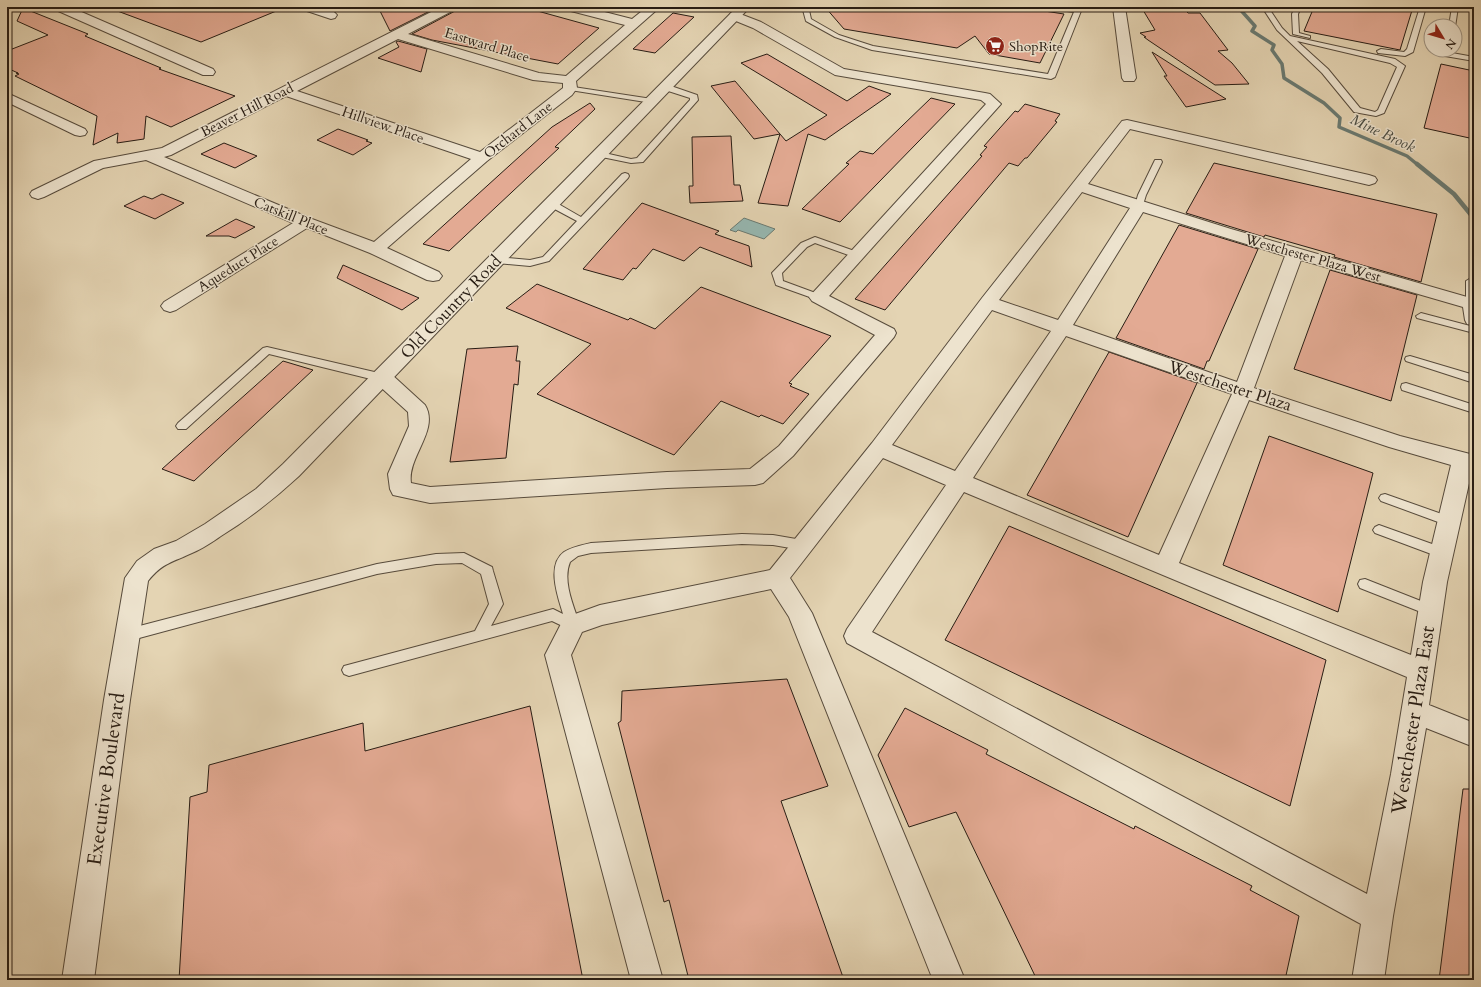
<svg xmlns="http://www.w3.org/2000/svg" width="1481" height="987" font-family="Cardo,serif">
<rect width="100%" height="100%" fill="#e4d4b3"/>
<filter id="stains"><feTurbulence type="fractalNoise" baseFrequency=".005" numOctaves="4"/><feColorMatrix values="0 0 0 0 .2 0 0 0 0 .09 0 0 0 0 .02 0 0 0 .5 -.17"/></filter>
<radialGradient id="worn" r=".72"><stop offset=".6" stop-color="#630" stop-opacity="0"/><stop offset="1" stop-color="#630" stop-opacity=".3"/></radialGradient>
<path fill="#96b8b1" stroke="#6a7a72" d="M744,218L775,229L764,239L738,230L736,232L730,230Z"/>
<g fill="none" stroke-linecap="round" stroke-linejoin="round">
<path stroke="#6a7a72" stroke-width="3.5" d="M1238,7L1255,26L1252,31L1274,45L1272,50L1282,64L1284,78L1324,103L1340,118L1339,127L1407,156L1418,165"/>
<path stroke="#6a7a72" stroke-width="4.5" d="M1417,164L1454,194L1472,216"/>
</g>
<g fill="#e3aa93" stroke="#281d14">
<path d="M113,7H286L201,42L112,9Z"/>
<path d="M378,7H438L390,31Z"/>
<path d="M457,7H523L599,28L558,64L432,40L412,34L455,11Z"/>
<path d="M825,7H1018L1064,14L1040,63L989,54L975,36L957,48L844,29Z"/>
<path d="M1314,7H1413L1400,50L1304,31Z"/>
<path d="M23,8L88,34L85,36L161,68L159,69L235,96L171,127L146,116L144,139L117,143L118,133L93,145L97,116L15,76L19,74L16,73H18L7,68V51L48,35L17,21Z"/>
<path d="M1143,10L1186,11L1188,13H1200L1228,50L1218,51L1232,63L1249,84L1215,85L1148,40L1144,37H1146L1140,33L1155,30Z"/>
<path d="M673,13L694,17L655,53L633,49Z"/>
<path d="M398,41L427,49L421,72L378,58L399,47L396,42Z"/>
<path d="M1152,52L1226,99L1186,107L1164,76H1167Z"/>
<path d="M767,54L847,101L869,86L891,94L825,140L808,134L788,206L758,203L780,134L786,141L827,115L741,63Z"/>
<path d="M1441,64L1474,71V139L1424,128Z"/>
<path d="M735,81L780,134L754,139L711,86Z"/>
<path d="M931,98L955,104L840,222L802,209L849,164L846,163L860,151L873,154Z"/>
<path d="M590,103L595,109L555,147L559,148L449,251L423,244L552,127Z"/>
<path d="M1025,104L1060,114L1055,121L1057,122L1027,158H1025L1018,166L1009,163L885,310L855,299L982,156L980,155L987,147L984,146L1015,111L1018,112Z"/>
<path d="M338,129L368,140L366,141L372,143L353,155L317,140Z"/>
<path d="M731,136L734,185H740L743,201L690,203L689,186H693L692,137Z"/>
<path d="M224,143L257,156L235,168L201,154Z"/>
<path d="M1214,163L1437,214L1421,282L1334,257L1335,255L1265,235L1264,237L1186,213Z"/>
<path d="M162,194L184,203L155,219L124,206L144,196L152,199Z"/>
<path d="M642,203L719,231L715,234L749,246L752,267L700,247L684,261L653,249L636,269L633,268L623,280L583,269Z"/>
<path d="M236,219L255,227L235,238L229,236H206Z"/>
<path d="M1179,225L1258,249L1209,361H1207L1204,369L1116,338Z"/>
<path d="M343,265L419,298L402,310L337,278Z"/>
<path d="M1330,270L1417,295L1391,401L1294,369Z"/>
<path d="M537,284L628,320L630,318L655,329L701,287L831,336L789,383L792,384L790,386L809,394L783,424L761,415L759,417L721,401L674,455L537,394L591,344L506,308Z"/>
<path d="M518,346L516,361H520L518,385L514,384L506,458L450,462L467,349Z"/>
<path d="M1109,352L1197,383L1128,537L1027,495Z"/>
<path d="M283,361L313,370L194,481L162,469Z"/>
<path d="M1269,436L1373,473L1338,612L1223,565Z"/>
<path d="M1009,526L1326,660L1290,806L945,640Z"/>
<path d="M787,679L828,786L781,801L844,980H689L669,900L664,902L618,723L621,721L622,691Z"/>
<path d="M530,706L583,980H179L190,797L207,792L209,765L363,723L365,751Z"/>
<path d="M905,708L988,750L986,754L1134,829L1135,826L1252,886L1250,890L1299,916L1285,980H1037L956,812L909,827L878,755Z"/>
<path d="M1463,789H1474V980H1439Z"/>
</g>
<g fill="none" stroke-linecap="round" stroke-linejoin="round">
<defs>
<g id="service">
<path d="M805,7H811L809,10L811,19L839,35L873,46L1048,74L1074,12L1053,9L1050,7L1074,8V7H1080L1081,11L1055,77L1051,79L872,50L835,37L806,21L803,10Z"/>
<path d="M1262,7H1268L1282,28L1290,36L1395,59L1405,66L1384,113L1376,116L1354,112L1322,73L1277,30ZM1297,41L1390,63L1397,67L1378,110L1375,112L1360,108L1328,69Z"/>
<path d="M1295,7H1301L1298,14L1299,33L1310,36V38L1293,34L1292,14Z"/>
<path d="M1420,7H1426L1413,52L1405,56L1378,53L1377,51L1381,49L1404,52L1407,49Z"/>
<path d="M1452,7H1458L1455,27L1449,26Z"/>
<path d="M1445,50H1453L1452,53L1474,57V61L1445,56Z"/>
<path d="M662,85H668L697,95L698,100L643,162L631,163L597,156L596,154L600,152L631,159L637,158L690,100V98L662,89Z"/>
<path d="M567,86L652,99L656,101L652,103L570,90L566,88Z"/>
<path d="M1155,160H1161L1162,162L1146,195L1142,208H1136L1135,206L1138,195Z"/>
<path d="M625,173L628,174L629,176L628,178L549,261L530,266L497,263L492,260L497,257L530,260L543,257L577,221L549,206L548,204L549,202H555L581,217L622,174Z"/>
<path d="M815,237L860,253L862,255L857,258L854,257L815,243L807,247L782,273L783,281L821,295L823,297L818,300L776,285L772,273L801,243Z"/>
<path d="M1471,278L1474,279V306L1471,307L1466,304V281Z"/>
<path d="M1421,313L1474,327V333L1417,318L1416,316Z"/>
<path d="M267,347L383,374L387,375L388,378L387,381L383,382L269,354L186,429H178L176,426L178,423L263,348Z"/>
<path d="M1410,356L1474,375V383L1406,361L1405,359L1406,357Z"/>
<path d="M1406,383L1474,405V413L1402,390L1401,387L1402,384Z"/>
<path d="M1385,494L1453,518L1455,521L1453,524L1449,526L1381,501L1379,498L1381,495Z"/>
<path d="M1379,525L1446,549L1448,553L1446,557L1442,558L1375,533L1373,530L1375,527Z"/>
<path d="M742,534L773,535L802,540L806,542L808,545L806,548L802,550L773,545L742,544L591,553L578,556L570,562C562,581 574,607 580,625L578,629L573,631L552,621L349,676L344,674L342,670L344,666L475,631L489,604L481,574L462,563L436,564L377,574L128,641L123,639L121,635L123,631L128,629L377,564L436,554L464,553L492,567L493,571L503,604L491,626L553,609L563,614C558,597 546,565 564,552C572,547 582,545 591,543Z"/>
<path d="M1365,579L1436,607L1438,611L1436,615L1431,616L1360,588L1358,584L1360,580Z"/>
</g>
<g id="minor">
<path d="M54,7H70L213,69L215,72L213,75H203L56,10Z"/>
<path d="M302,7C313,7 330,6 337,15L335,18L331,19L304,10Z"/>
<path d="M441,7H456L454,10L408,34L539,73L566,76L625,25L567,10L565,7H585L632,19L647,7H660L576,81L577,88L572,95L487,161L387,248L439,272L442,276L439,280L433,281L427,280L370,253L307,228L176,310L170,312L164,310L161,306L164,302L293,223L146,160L103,168L44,197L38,199L32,197L30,194L32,191L94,161L162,148ZM398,39L533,80L563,83V88L480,152L297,91ZM286,96L471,159L374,242L312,219L164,157L171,155Z"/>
<path d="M1113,7H1125L1136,78L1134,81H1124L1122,78Z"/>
<path d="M735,12L761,22L844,69L985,93L990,94L1001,104L829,296L894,329L896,333L894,337L793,456L763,483L755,485L667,488L430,503L393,495L390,489L388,474L409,426L408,412L376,383L373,378L376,373L383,371L390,373L425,405C440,430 407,457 411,483L430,487L667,472L750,469L779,446L875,335L812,301L809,297L986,104L981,100L835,75L753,28L731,19L729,16L731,13Z"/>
<path d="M7,93L85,129L87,132L85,135L80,136L75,135L7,102Z"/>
<path d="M1127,120L1369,175L1375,177L1377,180L1375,183L1369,185L1130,129L1088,184L1231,229L1474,299V326L1467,324L1465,320L1463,307L1301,260L1254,388L1400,436L1474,455V471L1472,470L1447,582L1429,705L1474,723V747L1426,728L1393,916L1384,980H1352L1361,924L847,643L844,636L847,629L946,485L883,458L790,578L812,613L965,980H933L789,617L771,589L602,625L582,632L571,655L663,980H631L545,655L564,618L600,605L770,570L872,443L982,298L1122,121ZM1082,192L1130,208L1058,320L999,300ZM1143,212L1285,256L1237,382L1073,325ZM992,310L1051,331L955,471L892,445ZM1066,336L1232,394L1159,555L973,478ZM1249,400L1389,447L1451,465L1423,582L1411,655L1179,563ZM964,492L1407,677L1391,774L1367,894L872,632Z"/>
</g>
<path id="tertiary" d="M737,7H750L299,476C274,499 250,518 221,536C212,542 202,549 192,553C173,562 162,563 148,581L130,700L94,980H62L104,700L125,578L137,561L154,549L176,541L205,524L256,489L283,464Z"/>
</defs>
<use href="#service" stroke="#574b3c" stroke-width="2"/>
<use href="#minor" stroke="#574b3c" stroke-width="2"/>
<use href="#tertiary" stroke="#574b3c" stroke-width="2"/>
<use href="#service" fill="#ede3ce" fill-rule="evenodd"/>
<use href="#minor" fill="#ede3ce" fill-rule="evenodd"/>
<use href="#tertiary" fill="#ede3ce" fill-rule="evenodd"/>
</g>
<defs>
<symbol id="supermarket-disc" viewBox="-11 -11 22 22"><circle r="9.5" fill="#8f2418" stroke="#ede3ce"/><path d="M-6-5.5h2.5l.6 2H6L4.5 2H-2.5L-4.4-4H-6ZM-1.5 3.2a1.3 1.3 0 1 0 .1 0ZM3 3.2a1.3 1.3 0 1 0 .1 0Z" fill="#fff"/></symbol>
</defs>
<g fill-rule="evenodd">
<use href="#supermarket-disc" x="984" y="35" width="22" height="22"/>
</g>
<g text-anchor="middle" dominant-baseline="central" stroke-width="3" stroke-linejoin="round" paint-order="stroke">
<g font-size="14" fill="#281d14" stroke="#ede3ce">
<text transform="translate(487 45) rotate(17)">Eastward Place</text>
<text transform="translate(247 110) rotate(-27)">Beaver Hill Road</text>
<text transform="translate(383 125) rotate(19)">Hillview Place</text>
<text transform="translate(518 130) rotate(-38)">Orchard Lane</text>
<text transform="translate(291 216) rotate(22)">Catskill Place</text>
<text transform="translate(1313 258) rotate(16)">Westchester Plaza West</text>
<text transform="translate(238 264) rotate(-32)">Aqueduct Place</text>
</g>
<g font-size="14" fill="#281d14" stroke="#ede3ce" text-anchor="start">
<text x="1009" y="46">ShopRite</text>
</g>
<g font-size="15" font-style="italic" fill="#494c43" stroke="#ede3ce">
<text transform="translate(1383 133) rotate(25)">Mine Brook</text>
</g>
<g font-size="17" fill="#281d14" stroke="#ede3ce">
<text transform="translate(451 307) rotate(-46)">Old Country Road</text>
<text transform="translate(1230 386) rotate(18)">Westchester Plaza</text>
</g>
<g font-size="20" fill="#281d14" stroke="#ede3ce">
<text transform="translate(1413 720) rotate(-81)">Westchester Plaza East</text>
<text transform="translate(106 779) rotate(-82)">Executive Boulevard</text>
</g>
</g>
<rect width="1481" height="987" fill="none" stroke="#e4d4b3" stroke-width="24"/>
<rect x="8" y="8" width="1465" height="971" fill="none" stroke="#281d14" stroke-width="2"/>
<rect x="12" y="12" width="1457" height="963" fill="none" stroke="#281d14"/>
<g transform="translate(1443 38) rotate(128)"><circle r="19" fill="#ede3ce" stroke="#9e9484"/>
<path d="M0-3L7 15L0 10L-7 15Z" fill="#8f2418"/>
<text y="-6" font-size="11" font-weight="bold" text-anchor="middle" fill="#281d14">N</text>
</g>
<rect width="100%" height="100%" filter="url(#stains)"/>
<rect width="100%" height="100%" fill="url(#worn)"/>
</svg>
